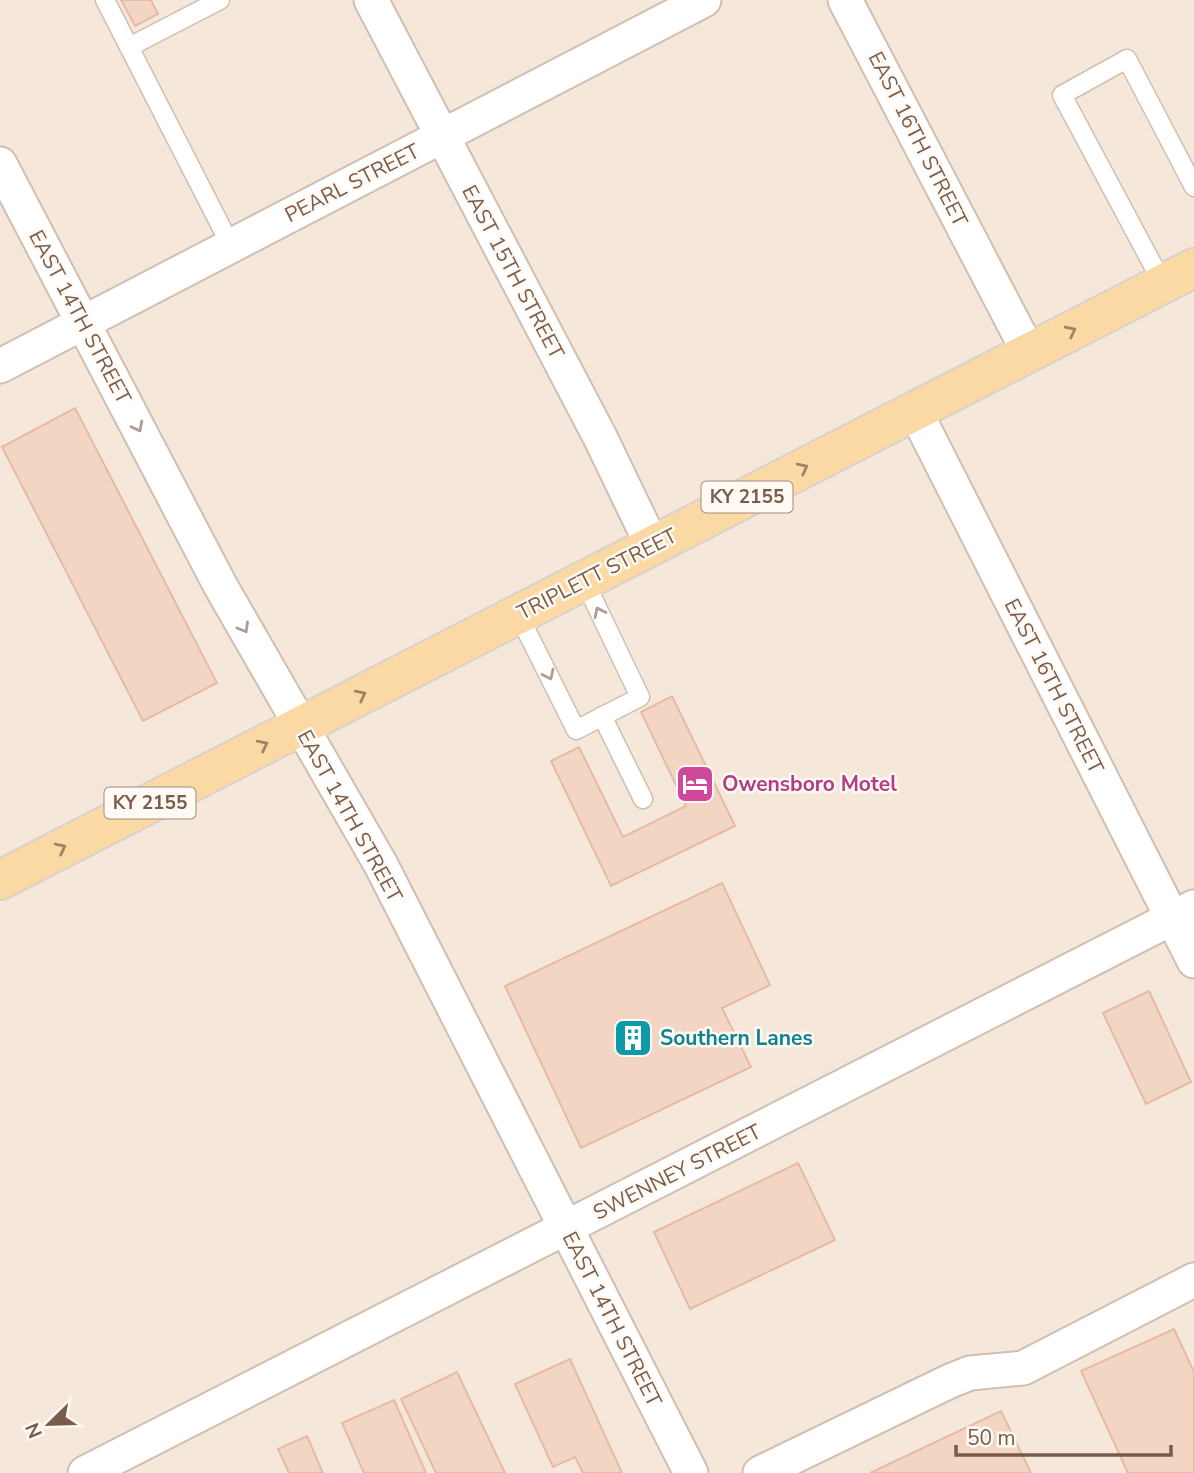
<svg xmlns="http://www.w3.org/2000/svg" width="1194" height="1473" font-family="'Nunito Sans',sans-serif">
<rect width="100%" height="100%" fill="#fdf6ec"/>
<rect fill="#f5e8da" x="0" y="0" width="1194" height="1473"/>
<g fill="#f3d5c3" stroke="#e6bba3" stroke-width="2">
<path d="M121,0H151L158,14L135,26Z"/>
<path d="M75,408L217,683L143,721L2,447Z"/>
<path d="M672,696L735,826L611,886L551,761L579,747L623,837L686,806L641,712Z"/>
<path d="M722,883L770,985L722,1008L751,1067L581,1148L505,986Z"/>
<path d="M1149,991L1191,1082L1146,1104L1103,1013Z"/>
<path d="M798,1163L835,1240L690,1309L654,1232Z"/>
<path d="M1174,1329L1194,1372V1473H1128L1081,1371Z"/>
<path d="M570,1359L622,1473H583L575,1457L553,1467L515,1384Z"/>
<path d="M457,1372L505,1473H436L401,1399Z"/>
<path d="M394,1400L426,1473H364L342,1423Z"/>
<path d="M1001,1411L1031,1473H870Z"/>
<path d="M307,1436L323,1473H289L278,1449Z"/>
</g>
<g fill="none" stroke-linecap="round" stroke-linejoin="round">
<defs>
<g id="service">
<path d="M105,0L231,246"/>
<path d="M129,47L220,0"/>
<path d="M1163,284L1062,95L1127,59L1194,187"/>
<path d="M518,614L576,730L640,697L584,580"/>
<path d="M602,716L643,799"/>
</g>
<g id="minor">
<path d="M371,0L600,437L652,545"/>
<path d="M845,0L1029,353"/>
<path d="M0,164L220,585L381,865L691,1473"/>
<path d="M0,366L704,0"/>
<path d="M915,411L1194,961"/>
<path d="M85,1473L1194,907"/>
<path d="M760,1473L950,1381L970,1373L1023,1368L1194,1280"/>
</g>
<path id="primary" d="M0,880L1194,268"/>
</defs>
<use href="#service" stroke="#d1beb0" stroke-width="21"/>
<use href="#minor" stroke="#d1beb0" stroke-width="37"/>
<use href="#primary" stroke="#dad1cd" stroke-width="42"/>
<use href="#service" stroke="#fff" stroke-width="18"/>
<use href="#minor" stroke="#fff" stroke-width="33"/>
<use href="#primary" stroke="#fbd9a5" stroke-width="38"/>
</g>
<defs><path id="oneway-chevron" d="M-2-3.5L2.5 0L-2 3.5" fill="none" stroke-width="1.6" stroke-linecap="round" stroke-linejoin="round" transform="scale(1.75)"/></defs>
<g stroke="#a18267">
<use href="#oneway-chevron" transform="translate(1071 331) rotate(-27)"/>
<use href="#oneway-chevron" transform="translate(803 468) rotate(-27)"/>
<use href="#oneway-chevron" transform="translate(361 695) rotate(-27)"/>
<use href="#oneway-chevron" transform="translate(263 745) rotate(-27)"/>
<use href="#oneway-chevron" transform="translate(61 848) rotate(-27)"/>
</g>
<g stroke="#af9d94">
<use href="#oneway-chevron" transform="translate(138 427) rotate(62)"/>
<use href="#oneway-chevron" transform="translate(599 612) rotate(-116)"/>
<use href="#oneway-chevron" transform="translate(244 628) rotate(60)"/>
<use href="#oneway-chevron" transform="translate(549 675) rotate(64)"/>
</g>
<defs>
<symbol id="hotel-square" viewBox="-11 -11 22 22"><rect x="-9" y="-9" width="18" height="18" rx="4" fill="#d1479c" stroke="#fffaf3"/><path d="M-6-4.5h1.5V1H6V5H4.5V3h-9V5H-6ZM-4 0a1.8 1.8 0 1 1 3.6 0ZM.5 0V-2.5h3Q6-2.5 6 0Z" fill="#fff"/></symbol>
<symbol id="building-square" viewBox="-11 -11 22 22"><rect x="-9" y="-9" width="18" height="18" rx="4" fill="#0f9aa8" stroke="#fffaf3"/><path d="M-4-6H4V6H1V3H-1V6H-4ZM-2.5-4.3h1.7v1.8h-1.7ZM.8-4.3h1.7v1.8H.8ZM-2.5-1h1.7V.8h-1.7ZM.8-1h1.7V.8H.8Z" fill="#fff"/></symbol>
</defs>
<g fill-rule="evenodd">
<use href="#hotel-square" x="673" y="762" width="44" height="44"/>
<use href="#building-square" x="611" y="1016" width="44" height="44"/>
</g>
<g text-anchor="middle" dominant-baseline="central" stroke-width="5" stroke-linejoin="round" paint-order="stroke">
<g fill="#fffaf3" stroke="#a28b7f" stroke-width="2">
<rect x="701.5" y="481.5" width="91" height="31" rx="5"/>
<rect x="104.5" y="787.5" width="91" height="31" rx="5"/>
</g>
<g font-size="19" font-weight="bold" fill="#7a5c4d">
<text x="747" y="497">KY 2155</text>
<text x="150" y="803">KY 2155</text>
</g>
<g font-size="21" fill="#7a5c4d" stroke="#fffaf3">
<text transform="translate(918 139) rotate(63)">EAST 16TH STREET</text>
<text transform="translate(352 183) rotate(-27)">PEARL STREET</text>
<text transform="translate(513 272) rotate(62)">EAST 15TH STREET</text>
<text transform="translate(80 317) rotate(62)">EAST 14TH STREET</text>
<text transform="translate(597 574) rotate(-27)">TRIPLETT STREET</text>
<text transform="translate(1054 686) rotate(63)">EAST 16TH STREET</text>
<text transform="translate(350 816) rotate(61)">EAST 14TH STREET</text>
<text transform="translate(677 1172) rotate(-27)">SWENNEY STREET</text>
<text transform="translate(612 1319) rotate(63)">EAST 14TH STREET</text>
</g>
<g font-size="21" font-weight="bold" fill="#b23c85" stroke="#fffaf3" text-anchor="start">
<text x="722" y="784">Owensboro Motel</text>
</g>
<g font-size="21" font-weight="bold" fill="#0d838f" stroke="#fffaf3" text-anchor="start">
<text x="660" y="1038">Southern Lanes</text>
</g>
</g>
<g transform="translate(49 1424) rotate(247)" stroke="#fffaf3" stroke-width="5" paint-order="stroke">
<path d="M0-5L12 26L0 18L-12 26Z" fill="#7a5c4d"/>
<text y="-10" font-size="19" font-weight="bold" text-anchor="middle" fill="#7a5c4d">N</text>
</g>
<path d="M956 1445v10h215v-10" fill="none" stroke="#7a5c4d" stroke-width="3.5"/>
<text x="967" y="1445" font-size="21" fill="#7a5c4d" stroke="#fffaf3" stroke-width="5" paint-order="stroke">50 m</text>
</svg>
